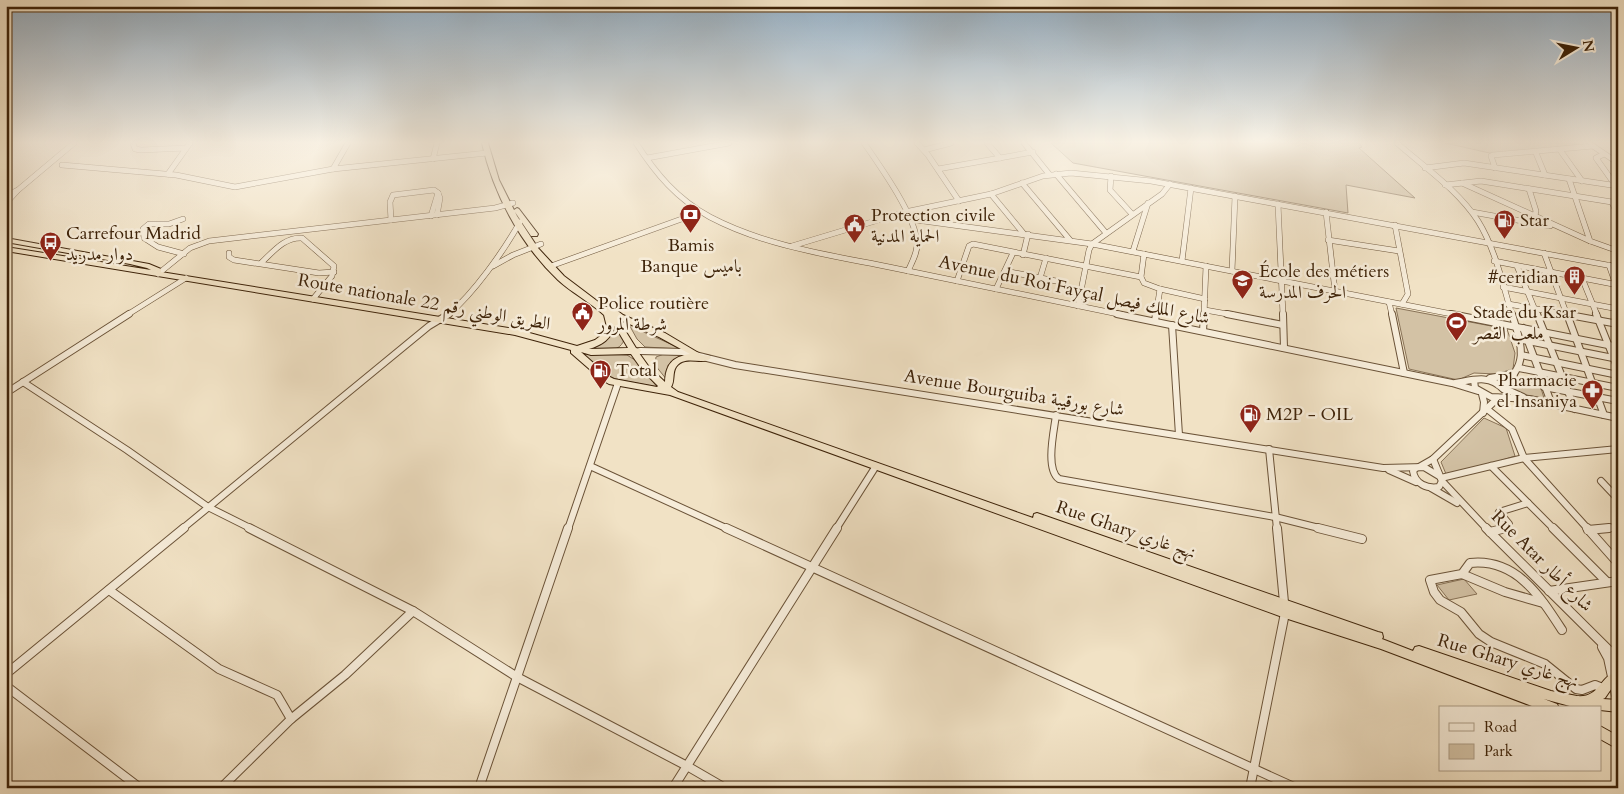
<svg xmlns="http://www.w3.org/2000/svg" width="1624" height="794" font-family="Cardo,Amiri,serif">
<rect width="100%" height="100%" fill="#f1e2c5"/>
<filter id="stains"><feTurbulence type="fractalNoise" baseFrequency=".004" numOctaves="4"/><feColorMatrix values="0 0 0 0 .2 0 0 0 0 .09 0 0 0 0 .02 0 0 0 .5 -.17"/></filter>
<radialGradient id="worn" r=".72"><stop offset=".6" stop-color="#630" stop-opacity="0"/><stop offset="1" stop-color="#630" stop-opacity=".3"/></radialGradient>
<g fill="#d3c2a5" stroke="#887257">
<path d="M1051,143H1359L1362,147L1359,148L1415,198L1346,185L1348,213L1073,163Z"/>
<path d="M1445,143H1577L1579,144L1517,153L1494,154Z"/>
<path d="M1396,308L1507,329L1515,353L1513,369L1496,374L1474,373L1458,380L1409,369Z"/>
<path d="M627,321L639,330L682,349L645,347L637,339Z"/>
<path d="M614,326L624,340C619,354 600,351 588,349Z"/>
<path d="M583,354L627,355L638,362L657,387L611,378Z"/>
<path d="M664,354L683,356L668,365L665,374L667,380L655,365L656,357Z"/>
<path d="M1519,378L1540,385L1544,398L1520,394L1512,390L1511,386Z"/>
<path d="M1484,418L1506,428L1515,456L1452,476L1446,474L1441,462Z"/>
<path d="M1464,579L1477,594L1449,600L1437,585Z"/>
</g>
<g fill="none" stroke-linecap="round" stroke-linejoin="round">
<defs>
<g id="minor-far2">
<path d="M133,143L135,149L141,150L186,148"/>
<path d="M636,143C656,174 677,199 710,217C765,246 829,255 889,267C967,283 1045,299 1123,315"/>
<path d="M864,143C880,166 915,215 917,242C918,252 912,262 908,271"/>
<path d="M917,143L928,155L959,201"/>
<path d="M987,143L1000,158"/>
<path d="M1024,143L1049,174"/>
<path d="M1397,143C1424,167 1458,190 1478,221C1495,248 1503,285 1512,315"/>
<path d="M1590,144L1618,163"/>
<path d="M924,150L951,143"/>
<path d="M1560,150L1582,181"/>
<path d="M1536,153L1545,175"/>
<path d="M1604,154L1596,158L1616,186"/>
<path d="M647,158L729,143"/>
<path d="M433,159L437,143"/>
<path d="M62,165L176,175L235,187L333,169L487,153"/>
<path d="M1425,168L1464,163L1618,186"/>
<path d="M1495,168L1491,156L1493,155L1593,146"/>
<path d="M333,169L348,143"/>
<path d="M938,169L1033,152"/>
<path d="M168,174L190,143"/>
<path d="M1056,174L1106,233"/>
<path d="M1111,176L1110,190L1132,214"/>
<path d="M1569,179L1590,241L1618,251"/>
<path d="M1022,183L1070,240"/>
<path d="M1462,183L1590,241"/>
<path d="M1445,185L1481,181L1618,203"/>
<path d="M1529,189L1536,211L1534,219"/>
<path d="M991,194L1024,234"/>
<path d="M6,196L18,190L74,143"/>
<path d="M1612,202L1618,216"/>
<path d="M6,203L17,191"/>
<path d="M1278,204L1283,315"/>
<path d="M1326,212L1335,291"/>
<path d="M1472,212L1550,226"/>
<path d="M437,215L440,198L438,193"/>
<path d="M431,216L438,193"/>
<path d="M183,219L169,224H149L143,229L144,238L158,247L184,254"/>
<path d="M909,219L1092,244L1457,315"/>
<path d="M391,220L390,202L393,195L434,190L438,193"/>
<path d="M1395,225L1408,294L1402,304"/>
<path d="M1328,240L1399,251"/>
<path d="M792,246L905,212L991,194L1043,176L1071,173L1151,181L1618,267"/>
<path d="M1133,251L1148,203"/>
<path d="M229,253V257L234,260L319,273L334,272"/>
<path d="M1544,253L1567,315"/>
<path d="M1144,254L1141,277L1144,283L1160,289L1205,299"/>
<path d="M1023,255L1028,234"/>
<path d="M1182,261L1191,188"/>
<path d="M1494,261L1618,285"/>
<path d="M261,263C273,252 284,237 302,238L334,266L332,276L313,299"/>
<path d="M1609,265L1617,288"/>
<path d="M493,266L513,255L541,244"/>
<path d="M551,266L701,212"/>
<path d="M1517,266L1537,315"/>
<path d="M1005,271L1061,282"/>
<path d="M1232,271L1235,196"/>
<path d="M158,274L190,248L209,241L495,208L513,203"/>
<path d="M1040,278L1046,258"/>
<path d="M1582,278L1597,315"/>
<path d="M957,281L969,246L973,244L1141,277"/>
<path d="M1503,287L1618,309"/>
<path d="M996,289L1013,253"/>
<path d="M1389,302L1392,315"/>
<path d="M1508,304L1571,315"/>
<path d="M1078,306L1089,250L1092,244L1162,194L1170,184"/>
<path d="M1205,310L1233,315"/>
<path d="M127,315L186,278"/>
<path d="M448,315C474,293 503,252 520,222"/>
<path d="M1156,315L1160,289"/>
<path d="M1204,315L1206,266"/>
</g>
<g id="minor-far1">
<path d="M1117,314L1452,383L1478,391"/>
<path d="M1227,314L1283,325"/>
<path d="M1283,314L1284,348"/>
<path d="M1392,314L1404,373"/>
<path d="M1451,314L1618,347"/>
<path d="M1537,314L1575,409"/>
<path d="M1564,314L1618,324"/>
<path d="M1567,314L1604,415"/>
<path d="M1596,314L1618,369"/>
<path d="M1155,321L1156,314"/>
<path d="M1172,325L1179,435"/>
<path d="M1523,328L1552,405"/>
<path d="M1203,331L1204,314"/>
<path d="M1518,339L1618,359"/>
<path d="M640,351L683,352L735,365L1383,468L1424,467L1439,476"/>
<path d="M1521,355L1618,375"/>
<path d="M1519,368L1618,388"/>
<path d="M1490,378L1514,374"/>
<path d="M1474,380L1475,388L1491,397L1529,399L1618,418"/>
<path d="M23,382L127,450L208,507L252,529"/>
<path d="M1455,383C1473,380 1489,374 1503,389"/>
<path d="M1502,386C1530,364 1521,344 1512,314"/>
<path d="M1544,387L1618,401"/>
<path d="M1503,388L1523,397"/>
<path d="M6,393L129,314"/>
<path d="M1482,394L1484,402L1483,413"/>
<path d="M1487,409L1512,429L1524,458L1588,529"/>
<path d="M1056,415C1054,431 1045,469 1059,479L1275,517L1323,529"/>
<path d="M1269,449L1277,529"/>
<path d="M590,466L728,529"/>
<path d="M1491,466L1554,529"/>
<path d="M1419,467L1433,459L1498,398"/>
<path d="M1415,469L1413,471C1415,484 1427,489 1439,487L1442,481L1433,459"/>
<path d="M1389,470L1416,482"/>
<path d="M1441,478L1524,458L1618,449"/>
<path d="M1442,481L1487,529"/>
<path d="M1601,481L1618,499"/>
<path d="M1431,488L1457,503"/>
<path d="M182,529L429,326L449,314"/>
<path d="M568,529L618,383"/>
<path d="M836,529L876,466"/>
<path d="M1501,529L1509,527V524L1499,512L1528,503"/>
<path d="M1597,529L1618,527"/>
</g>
<g id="minor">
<path d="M249,528L413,611L517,677L687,766L725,788"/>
<path d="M726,528L1296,788"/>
<path d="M1318,528L1362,539"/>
<path d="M1486,528L1618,659"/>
<path d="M1553,528L1607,582"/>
<path d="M1587,528L1618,563"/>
<path d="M1588,530L1609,528"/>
<path d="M1490,532L1506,528"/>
<path d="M1462,574L1505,592L1543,603"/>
<path d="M109,590L219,669L277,695L291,719"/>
<path d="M1549,591L1618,581"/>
<path d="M1562,630C1540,596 1516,558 1470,563L1462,574L1430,580L1434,592L1440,600L1461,612L1479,634L1491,642L1545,664L1576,689L1582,690L1595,685L1605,689"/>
<path d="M1602,647L1608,658L1618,705"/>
<path d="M6,674L184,528"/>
<path d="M6,686L140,788"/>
<path d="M221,788L291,719L345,675L413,611"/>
<path d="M479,788L568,528"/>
<path d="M673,788L837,528"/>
<path d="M1250,788L1285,613L1277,528"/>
</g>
<g id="highway">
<path d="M482,143H488L499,180L514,210L517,208L519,209L538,234L537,236H531L515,212L517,216L538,248L564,276L605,307L611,306L623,315L665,333L702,355L710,356L711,358C702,366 685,354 676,367C672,373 675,381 671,387L678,392L1033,518L1034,514L1037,513L1378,632L1382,633L1383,637L1382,639L1413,651L1415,647L1419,646L1551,691L1577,696C1598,698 1600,679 1612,674L1616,675L1618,679L1605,698L1603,699L1618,700V712L1600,710V708H1577L1544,699L1557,704L1559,708H1537L1381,649L1285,618L670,395L609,384L602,380L571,353V350L515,335L6,251V247L151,270L147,268L130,264L6,242V238L149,264L161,269V272L515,329L577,346L595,340L603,334L607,327L604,315C590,302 572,293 558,280C520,244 493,193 482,143ZM618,319L659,337L690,354C672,357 666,364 665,382L649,367L639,353L641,351L640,349L636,348ZM615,326L628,348L589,349C602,345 611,339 615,326ZM581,352L591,355L631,354L643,371L658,386L657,387L614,379L608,376Z"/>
<path d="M1600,726L1618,736V749L1600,739Z"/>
</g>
</defs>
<use href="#minor-far2" stroke="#6b5338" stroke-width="6"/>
<use href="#minor-far1" stroke="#6b5338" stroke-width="8"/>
<use href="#minor" stroke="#6b5338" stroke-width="10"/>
<use href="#highway" stroke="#3e2309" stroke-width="2"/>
<use href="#minor-far2" stroke="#f6ecd9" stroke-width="5"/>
<use href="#minor-far1" stroke="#f6ecd9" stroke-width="6"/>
<use href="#minor" stroke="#f6ecd9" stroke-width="8"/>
<use href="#highway" fill="#f1e2c5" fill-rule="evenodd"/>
</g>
<linearGradient id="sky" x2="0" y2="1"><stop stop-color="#93acc0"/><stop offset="0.56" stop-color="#f9f2e5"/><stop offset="1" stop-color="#f9f2e5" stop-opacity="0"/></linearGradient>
<rect width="1624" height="254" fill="url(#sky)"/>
<defs>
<symbol id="bank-pin" viewBox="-11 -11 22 30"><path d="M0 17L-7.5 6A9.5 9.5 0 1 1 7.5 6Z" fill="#8f2418" stroke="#f6ecd9"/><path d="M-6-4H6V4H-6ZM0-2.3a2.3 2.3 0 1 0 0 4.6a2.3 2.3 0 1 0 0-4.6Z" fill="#fff"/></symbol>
<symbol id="fuel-pin" viewBox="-11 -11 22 30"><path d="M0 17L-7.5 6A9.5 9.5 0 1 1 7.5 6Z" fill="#8f2418" stroke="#f6ecd9"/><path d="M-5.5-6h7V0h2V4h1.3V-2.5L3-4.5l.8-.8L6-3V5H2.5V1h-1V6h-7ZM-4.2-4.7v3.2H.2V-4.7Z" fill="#fff"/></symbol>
<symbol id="civic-pin" viewBox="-11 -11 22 30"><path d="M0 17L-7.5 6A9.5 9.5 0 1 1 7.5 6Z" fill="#8f2418" stroke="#f6ecd9"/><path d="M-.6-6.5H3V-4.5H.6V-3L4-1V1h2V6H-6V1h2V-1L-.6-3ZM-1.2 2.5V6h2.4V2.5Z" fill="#fff"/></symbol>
<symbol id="bus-pin" viewBox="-11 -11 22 30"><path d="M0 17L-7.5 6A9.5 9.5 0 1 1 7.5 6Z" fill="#8f2418" stroke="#f6ecd9"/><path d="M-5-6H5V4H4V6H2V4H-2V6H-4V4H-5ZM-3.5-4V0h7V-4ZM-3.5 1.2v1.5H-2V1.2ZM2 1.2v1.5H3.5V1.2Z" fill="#fff"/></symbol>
<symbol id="building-pin" viewBox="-11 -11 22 30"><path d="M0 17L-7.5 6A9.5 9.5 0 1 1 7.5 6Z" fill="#8f2418" stroke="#f6ecd9"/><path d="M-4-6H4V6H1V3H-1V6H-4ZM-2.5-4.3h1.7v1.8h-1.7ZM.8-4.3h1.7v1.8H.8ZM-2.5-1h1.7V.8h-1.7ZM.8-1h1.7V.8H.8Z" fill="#fff"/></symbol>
<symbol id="university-pin" viewBox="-11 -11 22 30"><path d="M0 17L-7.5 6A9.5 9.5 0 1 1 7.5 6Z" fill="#8f2418" stroke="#f6ecd9"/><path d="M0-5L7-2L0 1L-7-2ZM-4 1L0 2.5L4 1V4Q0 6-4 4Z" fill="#fff"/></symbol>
<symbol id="stadium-pin" viewBox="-11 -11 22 30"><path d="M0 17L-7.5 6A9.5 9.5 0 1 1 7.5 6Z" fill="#8f2418" stroke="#f6ecd9"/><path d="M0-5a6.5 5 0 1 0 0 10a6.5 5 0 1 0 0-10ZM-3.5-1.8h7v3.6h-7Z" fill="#fff"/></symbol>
<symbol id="pharmacy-pin" viewBox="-11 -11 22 30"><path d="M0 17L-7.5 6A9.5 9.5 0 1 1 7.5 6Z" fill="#8f2418" stroke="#f6ecd9"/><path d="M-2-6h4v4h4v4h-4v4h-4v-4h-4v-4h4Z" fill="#fff"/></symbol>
</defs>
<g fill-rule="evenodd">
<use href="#bank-pin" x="678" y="202" width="25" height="34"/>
<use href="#fuel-pin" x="1492" y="208" width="25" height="34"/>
<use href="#civic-pin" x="842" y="212" width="25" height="34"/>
<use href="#bus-pin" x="38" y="230" width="25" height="34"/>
<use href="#building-pin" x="1562" y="264" width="25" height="34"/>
<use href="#university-pin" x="1230" y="268" width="25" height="34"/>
<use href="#civic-pin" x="570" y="300" width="25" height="34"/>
<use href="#stadium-pin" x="1444" y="310" width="25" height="34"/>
<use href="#fuel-pin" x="588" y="358" width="25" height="34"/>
<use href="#pharmacy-pin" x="1580" y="378" width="25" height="34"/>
<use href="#fuel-pin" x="1238" y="402" width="25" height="34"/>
</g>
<g text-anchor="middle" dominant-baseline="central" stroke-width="5" stroke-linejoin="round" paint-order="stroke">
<g font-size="18" fill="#3e2309" stroke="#f6ecd9" text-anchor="start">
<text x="871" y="215">Protection civile<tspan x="871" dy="21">الحماية المدنية</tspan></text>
<text x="1520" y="220">Star</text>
<text x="66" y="233">Carrefour Madrid<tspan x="66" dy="21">دوار مدريد</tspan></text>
<text x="691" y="245" text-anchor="middle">Bamis<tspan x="691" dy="21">Banque باميس</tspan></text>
<text x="1259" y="271">École des métiers<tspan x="1259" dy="21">الحرف المدرسة</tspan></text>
<text x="1559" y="277" text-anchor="end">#ceridian</text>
<text x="598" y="303">Police routière<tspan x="598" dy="21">شرطة المرور</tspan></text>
<text x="1473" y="312">Stade du Ksar<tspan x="1473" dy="21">ملعب القصر</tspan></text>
<text x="616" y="370">Total</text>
<text x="1577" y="380" text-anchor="end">Pharmacie<tspan x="1577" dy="21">el Insaniya</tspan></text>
<text x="1266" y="414">M2P - OIL</text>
</g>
<g font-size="18" fill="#3e2309" stroke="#f6ecd9">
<text transform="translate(1074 290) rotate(12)">Avenue du Roi Fayçal شارع الملك فيصل</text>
<text transform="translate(424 302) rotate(10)">Route nationale 22 الطريق الوطني رقم</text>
<text transform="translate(1014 393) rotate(9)">Avenue Bourguiba شارع بورقيبة</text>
<text transform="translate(1126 530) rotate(19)">Rue Ghary نهج غاري</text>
<text transform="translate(1542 561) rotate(45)">Rue Atar شارع أطار</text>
<text transform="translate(1508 661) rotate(17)">Rue Ghary نهج غاري</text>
</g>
</g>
<rect width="1624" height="794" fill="none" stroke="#f1e2c5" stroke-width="25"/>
<rect x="8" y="8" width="1609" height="779" fill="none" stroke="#3e2309" stroke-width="2.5"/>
<rect x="12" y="12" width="1599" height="769" fill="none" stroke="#3e2309"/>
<rect x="1439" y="706" width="162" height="65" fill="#f6ecd9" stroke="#ac9c86"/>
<rect x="1449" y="723" width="25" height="8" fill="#f6ecd9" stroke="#ac9c86"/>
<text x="1484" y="732" font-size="15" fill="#3e2309">Road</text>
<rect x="1449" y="744" width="25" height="15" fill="#d3c2a5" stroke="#ac9c86"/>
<text x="1484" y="756" font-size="15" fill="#3e2309">Park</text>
<g transform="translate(1576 48) rotate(80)" stroke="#f6ecd9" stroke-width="4" paint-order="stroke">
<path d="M0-4L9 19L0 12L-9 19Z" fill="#3e2309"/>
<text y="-8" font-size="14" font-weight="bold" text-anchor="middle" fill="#3e2309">N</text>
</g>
<rect width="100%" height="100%" filter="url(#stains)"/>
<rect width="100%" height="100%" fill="url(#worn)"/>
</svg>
